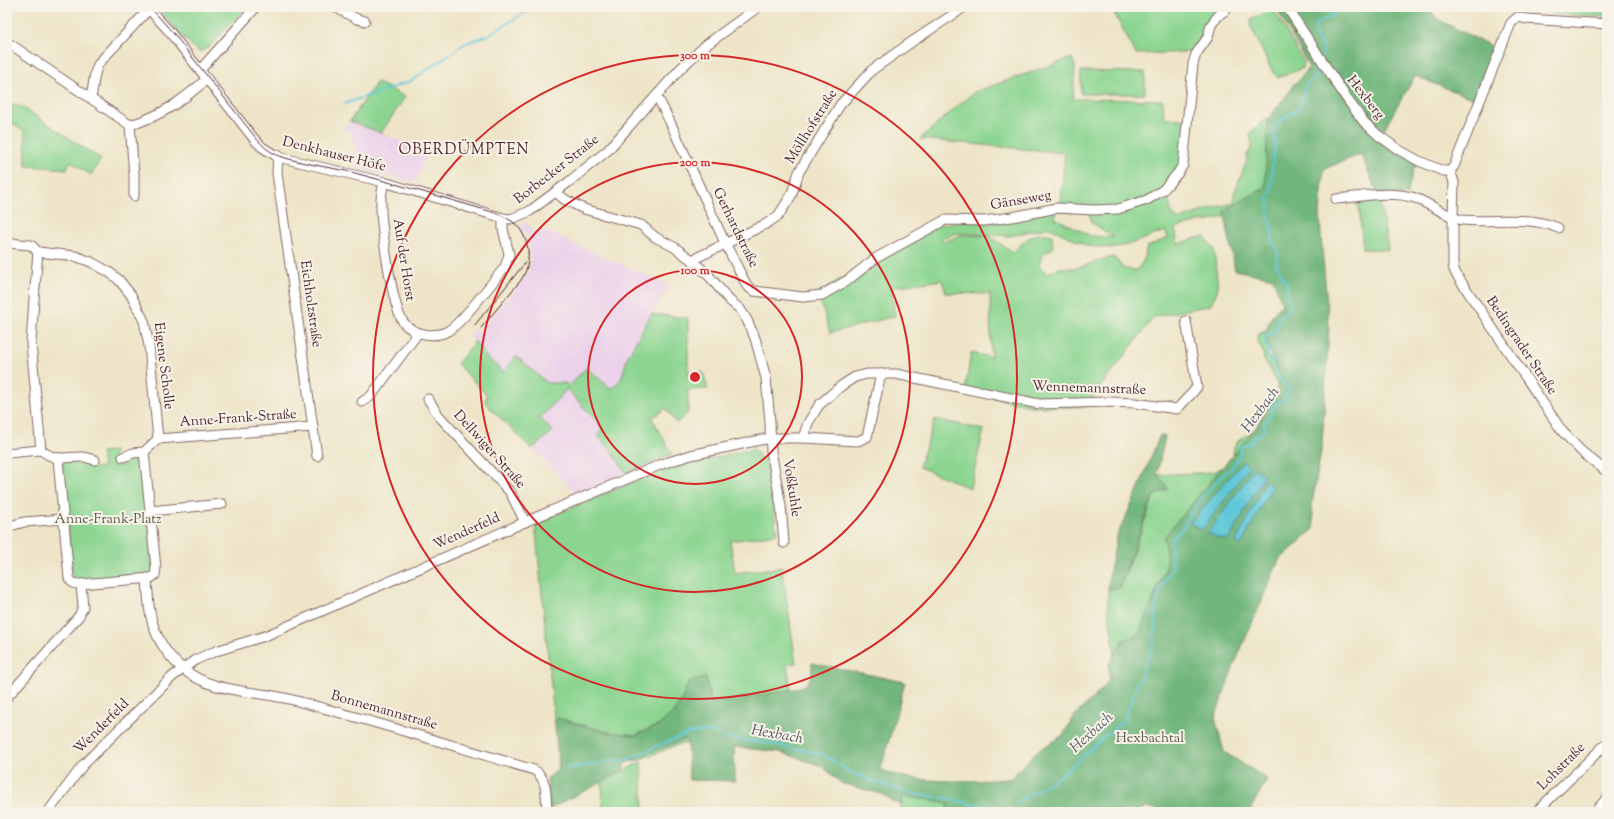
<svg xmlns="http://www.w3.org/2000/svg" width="1614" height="819" font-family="'Sorts Mill Goudy',serif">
<rect width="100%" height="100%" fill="#f7f3e8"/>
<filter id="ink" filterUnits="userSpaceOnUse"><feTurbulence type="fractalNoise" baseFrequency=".025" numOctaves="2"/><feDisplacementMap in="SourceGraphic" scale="8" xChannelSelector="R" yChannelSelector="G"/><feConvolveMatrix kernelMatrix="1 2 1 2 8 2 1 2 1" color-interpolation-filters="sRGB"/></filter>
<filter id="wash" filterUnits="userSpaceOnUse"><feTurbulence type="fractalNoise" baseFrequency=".012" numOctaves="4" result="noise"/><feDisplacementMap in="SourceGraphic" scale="16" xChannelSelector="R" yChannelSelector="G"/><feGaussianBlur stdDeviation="0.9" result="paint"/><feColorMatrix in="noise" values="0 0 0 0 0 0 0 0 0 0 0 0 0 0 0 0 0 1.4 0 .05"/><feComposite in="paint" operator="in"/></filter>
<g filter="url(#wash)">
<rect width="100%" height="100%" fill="#eee5c8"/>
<g fill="#ecd1ea">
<path d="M377,82L405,97L381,133L427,153L416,182L413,183L351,166L356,145L351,144L353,133L344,130Z"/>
<path d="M526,222L536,235L545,230L607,259L670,285L651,314L628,356L621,379L612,389L569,386L565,383H547L516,356L504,372L487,358L469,335L474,330L478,333L526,277L529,269L531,257L528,238L520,226Z"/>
<path d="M566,389L603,428L597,436L611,450L626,473L577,494L532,449L553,431L540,418Z"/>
</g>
<g fill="#8cd591" stroke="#6b7a5e" fill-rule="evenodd">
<path d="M157,7H246L209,47L200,52C192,49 165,16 157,7Z"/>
<path d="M1111,7H1226L1215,16L1192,52L1136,54Z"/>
<path d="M1294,7H1340L1352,16V21L1346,29L1340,30L1331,15L1328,12L1321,22L1312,25V29L1324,54L1320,64L1321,69L1314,77L1304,83L1299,93V107L1295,112L1287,115L1275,128L1274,137L1275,144L1273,152L1271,192L1268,198L1270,204L1268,218L1272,226L1271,243L1275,245L1278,254L1275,259V263C1279,268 1281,276 1286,280L1290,307L1281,316L1278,317L1279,322L1276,326L1277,329L1273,334L1264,335L1266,345L1269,347L1267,353C1271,363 1279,370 1280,382L1289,387V391L1283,400C1275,403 1274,407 1270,414C1268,417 1266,419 1264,423C1263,426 1264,428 1261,432L1240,447L1239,450V456C1235,460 1233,465 1229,469C1220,476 1210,481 1206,492L1202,494L1196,505L1192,508L1184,517L1170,542L1171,556L1170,567L1161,589L1155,613L1156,621L1152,637L1153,646L1124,720L1064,774L1002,812L948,805L946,812H901L902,796L912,797L872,788L847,778L817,760L773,748L752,745L691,742L674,746L639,760L581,769L562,771L558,769L557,766H562L561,760L609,755L637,750L672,735L690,732L753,734L776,737L822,750L834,758H843L897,776L923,781L1018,785L1034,758L1043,749L1067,732L1080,710L1105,687L1125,651L1123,640L1114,655V647L1108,610V589L1120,588L1154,496L1168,489L1157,475L1214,472L1226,465L1233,455L1234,447L1237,442L1257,427L1258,422L1272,401L1282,390L1278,387L1272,373L1264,360L1263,352L1257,339L1260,333L1268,330L1270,327L1272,315L1282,307L1279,285L1276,281L1268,263V250L1266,249L1263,240L1264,227L1260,219L1261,206L1206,222L1203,221L1175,228L1178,244L1204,236L1214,249L1218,288L1211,305L1154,317L1085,407H1035L965,391L971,353L991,357L990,294L946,293L942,280L891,287L895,316L830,333L818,293L929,225L932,228L939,224H947L961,221L994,223L1056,209L1055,218L1091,236L1114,237L1092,223L1089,212L1060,211L1065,153L920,139L974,92L1072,58L1075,66L1073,99L1163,100L1164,117L1193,121L1186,159L1167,189L1172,217L1175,216L1177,220L1212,208L1234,203V193L1247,161V155L1252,146L1250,133L1266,119H1270L1271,117L1276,116L1278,107L1281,103L1287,102L1288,95L1291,92L1293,84L1300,80L1305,72L1311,68L1315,61L1318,46ZM1050,228L1088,246L1109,248L1127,245L1165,231L1168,238L1147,247L1143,262L1136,270L1124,269L1114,257L1104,259L1077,268H1058L1047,274L1039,265L1042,255L1053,248L1052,235C1032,231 1027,239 1013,252L989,236L961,235L944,242L941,239L956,233L1009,236L1035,230Z"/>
<path d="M1551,7H1607V17L1551,14Z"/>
<path d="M1270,11H1275L1304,63L1303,68L1280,77L1278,78L1273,73L1250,25L1251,20Z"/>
<path d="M1081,71L1145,72V94H1081Z"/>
<path d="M377,82L405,97L381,133L350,121Z"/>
<path d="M12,105L22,107L101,159L91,175L70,161L67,169L26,166L25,132L10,122Z"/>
<path d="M1379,196L1388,250L1363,249L1358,197Z"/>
<path d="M651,314L688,318V372H703L708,389L688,390V413L676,423L666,408L652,418L672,454L626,473L611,450L597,436L603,428L567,389L540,418L553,431L532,449L485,403L487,395L457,364L475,341L487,358L504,372L516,356L547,383H565L569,386L586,368L612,389L621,379L628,356Z"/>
<path d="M935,419L984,430L970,488L919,467Z"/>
<path d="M754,449L768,466L777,534L730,541L735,573L782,567L796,663L787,664L791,690L710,704L689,681L681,702L673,713L659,725L635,735L607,732L554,717L535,523L665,469Z"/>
<path d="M114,451L115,466L125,464L133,457L139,455L142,459L153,572L150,574L76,581L73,580L62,465L65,462L83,460L94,468L103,467L101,452Z"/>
<path d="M641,762L644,812H603L602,781Z"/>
</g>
<g fill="#71b67b" stroke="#5e6a53">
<path d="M1276,7H1428L1437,19L1499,50L1479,101L1415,76L1380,136L1364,122L1327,69C1342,93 1356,117 1377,135C1389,146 1404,154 1419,162L1413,171L1407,195H1378L1361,154L1324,169L1320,214L1321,236L1329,326L1322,445L1312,504L1314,529L1279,560L1232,670L1215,718L1224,752L1267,779L1249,812H1169L1147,807L1134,812H946L948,803L903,796L901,805L881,794L841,783L822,766L780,752L734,747L735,781L689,780L687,739L662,747L625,763L622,772L549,809L547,780L559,767L554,717L607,732L635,735L659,725L673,713L681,702L689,681L706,678L711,703L791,690L806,685L812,675V663L905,682L881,769C906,785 979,781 1010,779L1038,750L1062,737L1075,715L1093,701L1109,679V664L1122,641L1139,634L1167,565L1164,537L1258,425L1276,393L1280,379L1264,336L1271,317L1282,304L1273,278L1235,270L1224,210L1265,188L1268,119L1309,67Z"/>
<path d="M1160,435L1165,436L1157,474L1168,489L1153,496L1119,588L1108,589L1109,576L1117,536L1135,497Z"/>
</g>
<g fill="#5dc7d8" stroke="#547382">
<path d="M1243,461L1249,467L1202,530L1190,523Z"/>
<path d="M1254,468L1264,476L1229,539H1220L1208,533Z"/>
<path d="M1266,480L1272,487L1241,545L1236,542Z"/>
</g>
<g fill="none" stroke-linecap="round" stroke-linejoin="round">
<g stroke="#5dc7d8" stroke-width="2">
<path d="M1322,56L1324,51L1314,32L1316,24L1334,15L1338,7"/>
<path d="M344,104L411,81L464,44L488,35L535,7"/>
<path d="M726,738L766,743L823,754L848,771L875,782L914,794L935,797"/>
<path d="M604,762C611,761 619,761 626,760C654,752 689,723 719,734"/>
<path d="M567,768L585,766L598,764"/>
<path d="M941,797C961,803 983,804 1001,812"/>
<path d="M1017,802L1059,777L1124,720L1154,642L1153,635L1156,629L1155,612L1160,589L1171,570L1173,562L1171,543L1173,538L1184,526L1189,514L1193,512L1200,500L1224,473L1231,469L1240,454V447L1249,444L1256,436L1262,433L1264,429V424L1271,414L1272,409L1277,403L1283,401L1289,391V387L1281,382C1279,374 1273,368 1273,361L1267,356L1269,348L1266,346L1264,335L1272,334L1277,330L1276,327L1278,323L1277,317C1281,317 1289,311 1290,307L1286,280L1282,278C1282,268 1272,265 1278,255L1275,245L1272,243V226L1268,218L1269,205L1268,198L1271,192C1272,177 1272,161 1275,145C1276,139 1272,133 1276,127C1281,118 1292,114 1300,108L1306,85L1318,73V61"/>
</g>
</g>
</g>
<g filter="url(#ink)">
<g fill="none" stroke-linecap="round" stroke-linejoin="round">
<defs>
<g id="minor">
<path d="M147,7L169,31L255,140L262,147L278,157L384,182L503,218L511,219L530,211L570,181L608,150L681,68L706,45L758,7"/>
<path d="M335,7L357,19L365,21"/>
<path d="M1287,7L1347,99L1364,122L1378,135L1399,150L1419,161L1443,171H1450"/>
<path d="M1518,17L1526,19L1607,24"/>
<path d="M7,42L130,125L134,175V196"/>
<path d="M200,70L256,7"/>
<path d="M91,97C94,87 93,72 99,63L149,9"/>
<path d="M655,97L659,100L671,124L725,243L747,286L754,291L803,297L822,295L848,280L876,258L945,220L984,221L1012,217L1057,208L1094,210L1118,209L1147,200L1163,190L1178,173L1183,165L1193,64L1196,54L1208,37L1211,25L1218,16L1229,7"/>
<path d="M130,125C162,116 183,100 207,79"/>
<path d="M278,155L277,173L317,456"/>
<path d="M1450,171L1454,182L1453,216V267L1456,274L1562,431L1581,451L1607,472"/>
<path d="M1450,171L1454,166L1511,23L1518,17"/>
<path d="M384,182C383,188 381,194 381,200C380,221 392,309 404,323C413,334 433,338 446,332C459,327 494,280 505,267L509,254L503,229V218"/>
<path d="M556,192L564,199L584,209L641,225L655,237L674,247L692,260L710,277L729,300L740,309L747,320L755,338L766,378L770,422L771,451L781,506L784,543"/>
<path d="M1336,199C1361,197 1390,190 1415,198C1428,203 1450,218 1462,220C1494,223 1528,215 1558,228"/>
<path d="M7,243L31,245L38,252L75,256L91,262L109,272L119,280L131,295L144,321L149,346L158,439"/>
<path d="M38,252L34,299L31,343L41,450"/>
<path d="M692,260L766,224L778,216L791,196L799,172L840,105L872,70L913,41L963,8V7"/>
<path d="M428,399L439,416L510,492L525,522"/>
<path d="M362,402L371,396L418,333"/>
<path d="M803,438L858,441L867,437L881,374"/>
<path d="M7,453L41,450C56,462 64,457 82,457C86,457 90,459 95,460"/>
<path d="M123,457L133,453L144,452L158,439L313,427"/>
<path d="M58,459L69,578C72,584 75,584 81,584L151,578L155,575L156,568L144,452"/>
<path d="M150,511L222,504"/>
<path d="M7,527L24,522L64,519"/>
<path d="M147,578C148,591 148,605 151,617C155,636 167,656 182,668C212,694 256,690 293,700C374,721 454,746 534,770C548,778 546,798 547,812"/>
<path d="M7,697L79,616L83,607L81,584"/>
<path d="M48,812L83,765L172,677L195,660L216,651L265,636L525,522L662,464L691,455L770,438H803L808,423L819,405L841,386L855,377L867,374H896L1039,404L1110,402L1135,403L1177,409L1193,392L1197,387L1186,321"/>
<path d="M1536,812L1607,743"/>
<path d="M1595,812L1607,798"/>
</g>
</defs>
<use href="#minor" stroke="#836462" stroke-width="11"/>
<use href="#minor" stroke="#fff" stroke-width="9"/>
<g stroke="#4a1f2b" stroke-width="1">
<path d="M150,7L174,34L256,138C262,145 268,151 277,155C297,163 329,167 351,172C389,182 427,193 465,204C480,209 499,212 513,222C530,235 533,263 521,280L481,328"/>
<path d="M474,326L525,263"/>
</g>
</g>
</g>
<g fill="none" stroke="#d62828" stroke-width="2">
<circle cx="695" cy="377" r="107"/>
<circle cx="695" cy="377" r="215"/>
<circle cx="695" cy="377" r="322"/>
</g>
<g text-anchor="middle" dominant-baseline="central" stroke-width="4" stroke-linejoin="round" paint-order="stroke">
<g font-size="14" fill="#4a1f2b" stroke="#f7f3e8">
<text transform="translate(1365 98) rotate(52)">Hexberg</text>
<text transform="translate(812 127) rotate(-58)">Möllhofstraße</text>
<text transform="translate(334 155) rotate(14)">Denkhauser Höfe</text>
<text transform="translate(557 170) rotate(-38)">Borbecker Straße</text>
<text transform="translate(1021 201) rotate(-10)">Gänseweg</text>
<text transform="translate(735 228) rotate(64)">Gerhardstraße</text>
<text transform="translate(403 260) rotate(81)">Auf der Horst</text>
<text transform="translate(310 304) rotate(82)">Eichholzstraße</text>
<text transform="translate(1521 346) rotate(56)">Bedingrader Straße</text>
<text transform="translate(163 366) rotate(83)">Eigene Scholle</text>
<text transform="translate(1089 389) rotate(2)">Wennemannstraße</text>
<text transform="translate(238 419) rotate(-4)">Anne-Frank-Straße</text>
<text transform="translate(489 450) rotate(48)">Dellwiger Straße</text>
<text transform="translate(791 488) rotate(81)">Voßkuhle</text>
<text transform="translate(467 532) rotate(-24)">Wenderfeld</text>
<text transform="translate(384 711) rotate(16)">Bonnemannstraße</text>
<text transform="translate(102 727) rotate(-45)">Wenderfeld</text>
<text transform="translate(1562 767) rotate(-45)">Lohstraße</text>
</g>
<g font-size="14" fill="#5e564a" stroke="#f7f3e8">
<text x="108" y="520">Anne-Frank-Platz</text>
<text x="1150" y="739">Hexbachtal</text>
</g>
<g font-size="15" letter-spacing="1" fill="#4a1f2b" stroke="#f7f3e8">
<text x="464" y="150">OBERDÜMPTEN</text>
</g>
<g font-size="15" font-style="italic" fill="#50515f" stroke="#f7f3e8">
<text transform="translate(1261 410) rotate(-53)">Hexbach</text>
<text transform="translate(1092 733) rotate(-42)">Hexbach</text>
<text transform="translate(777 735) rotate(10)">Hexbach</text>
</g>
</g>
<circle cx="695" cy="377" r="6" fill="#d62828" stroke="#f7f3e8" stroke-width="2"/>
<g font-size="12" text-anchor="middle" font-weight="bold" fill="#d62828" stroke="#f7f3e8" stroke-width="4" stroke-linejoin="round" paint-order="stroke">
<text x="695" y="59">300 m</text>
<text x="695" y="166">200 m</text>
<text x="695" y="274">100 m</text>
</g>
<rect width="1614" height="819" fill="none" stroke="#f7f3e8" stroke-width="24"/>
</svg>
